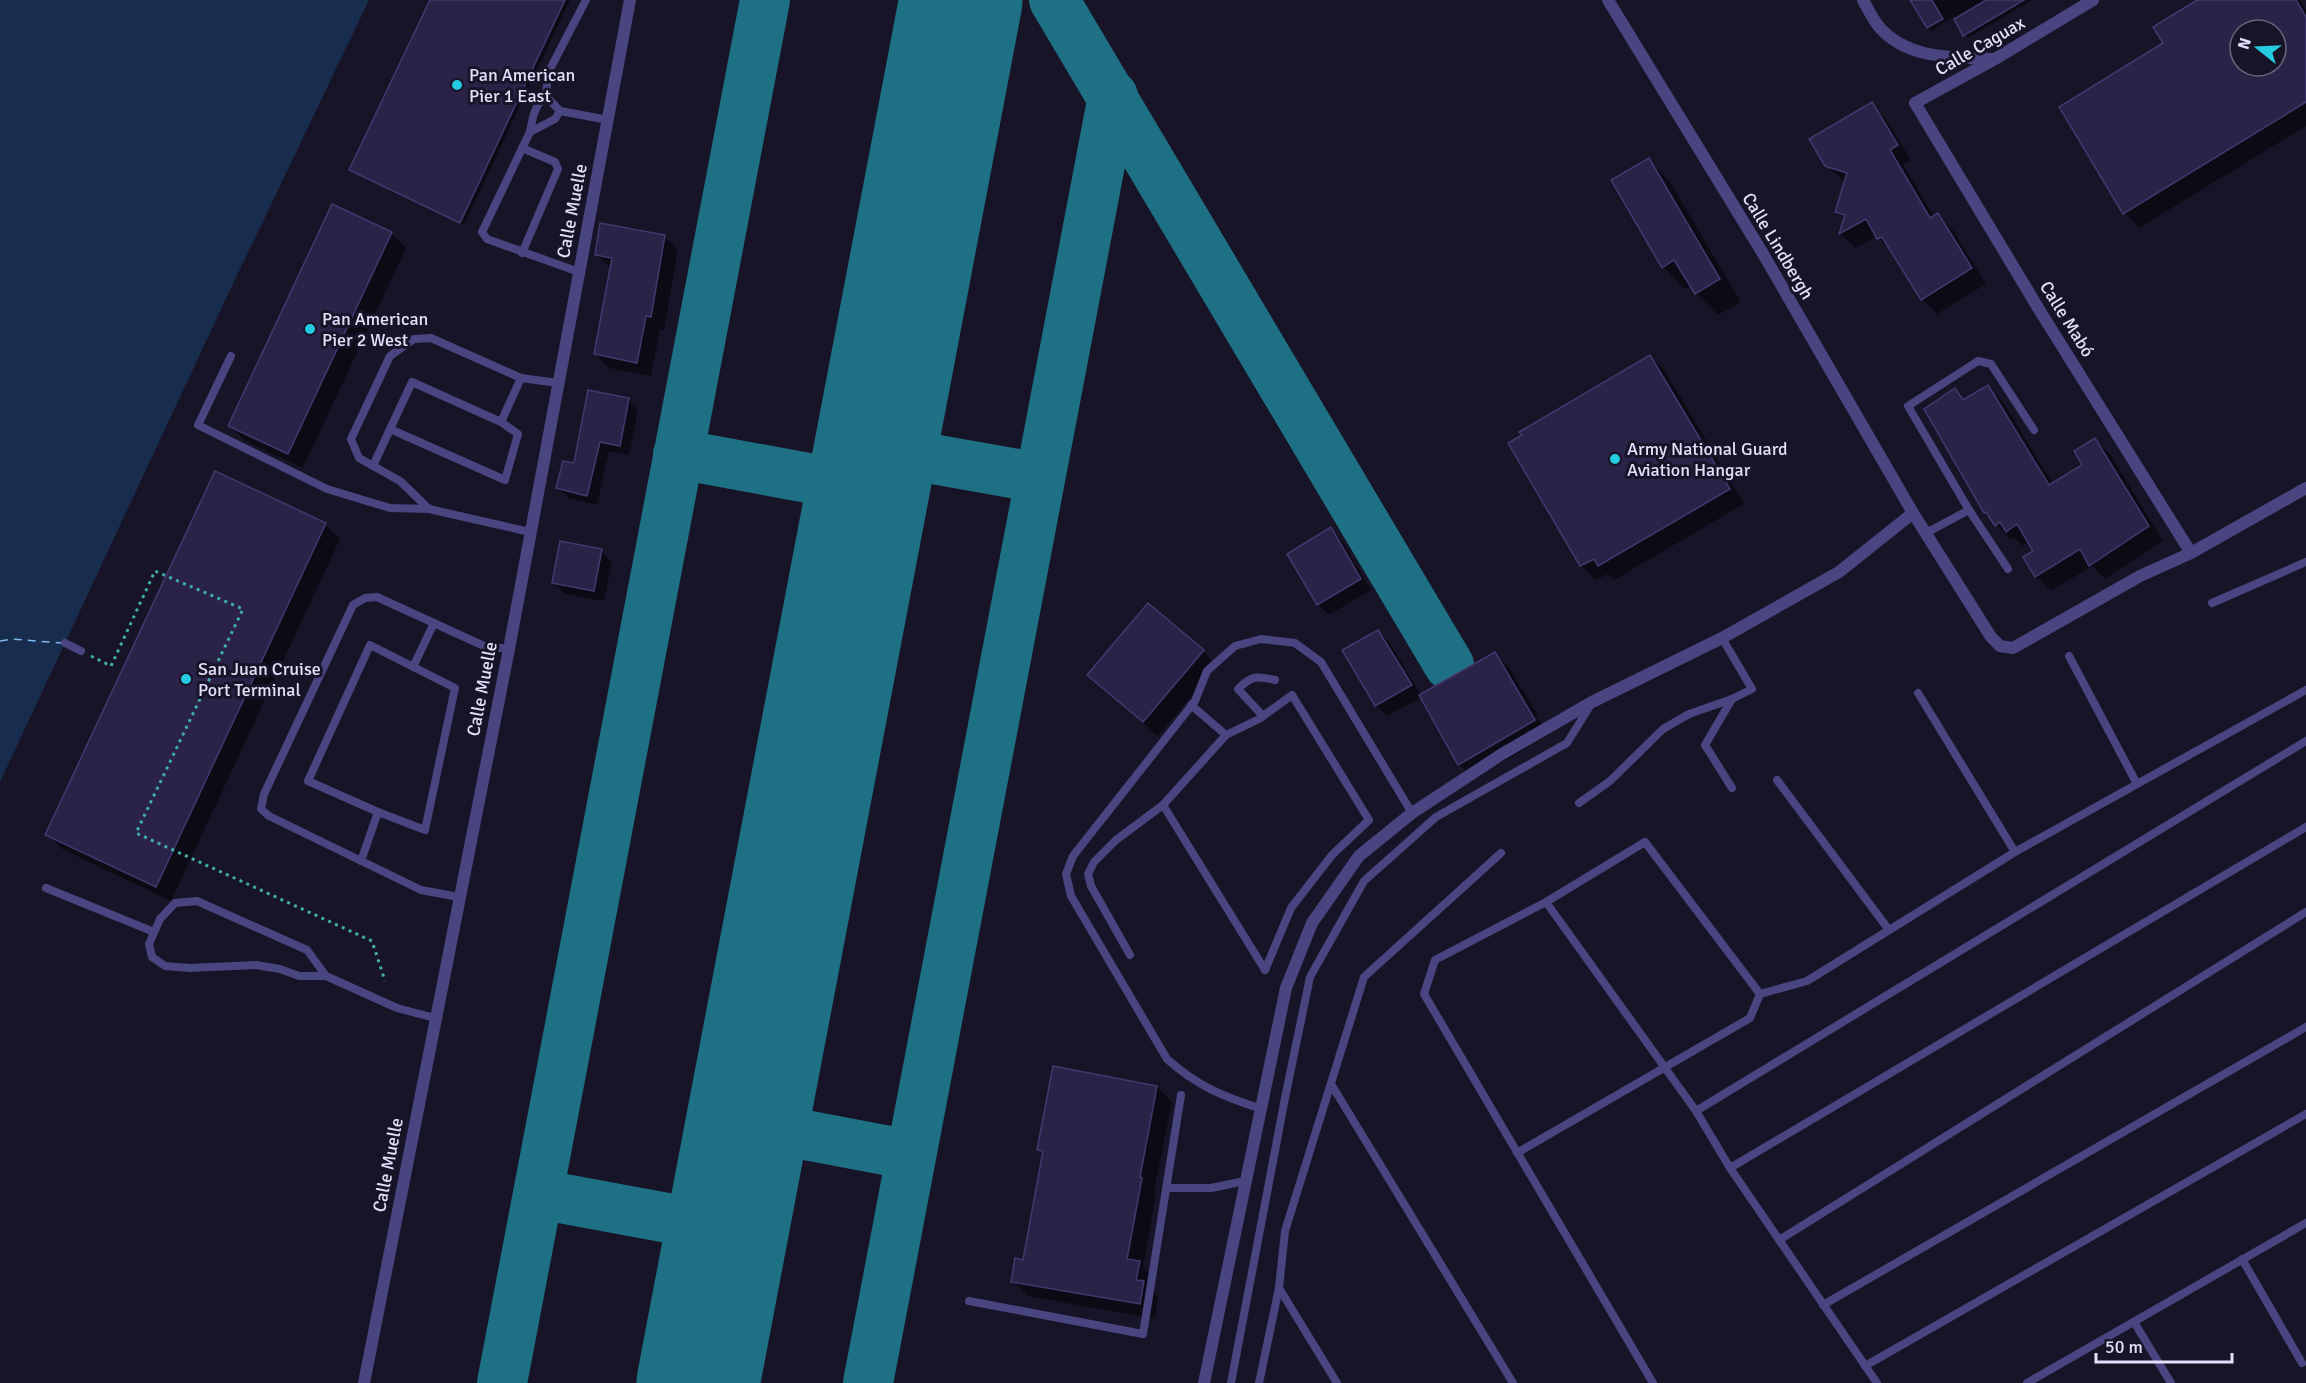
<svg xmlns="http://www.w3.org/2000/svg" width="2306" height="1383" font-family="Signika,sans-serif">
<rect width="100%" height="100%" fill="#181428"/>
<path fill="#182c4d" d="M0,0H369L230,290L0,782Z"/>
<g fill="#181428">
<path d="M371,0L316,121L240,276Z"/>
<path d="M213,334L3,784L0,785V784Z"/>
</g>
<g fill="#0007" fill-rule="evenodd">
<path d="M431,0H570L464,225L351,170Z"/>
<path d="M1911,0H2032L1968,38L1954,17L1931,31Z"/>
<path d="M2200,0H2300L2306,10V126L2139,228L2125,213L2061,107L2165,44ZM2240,30H2276V66H2240Z"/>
<path d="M1871,104L1886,119L1911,160L1903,165L1935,218L1938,215L1953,230L1986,284L1937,314L1922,299L1894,254L1877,236L1855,248L1841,234L1845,220L1837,211L1846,182L1826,166Z"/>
<path d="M1648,160L1670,182L1741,302L1718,315L1696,293L1691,285L1685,289L1663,267Z"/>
<path d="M391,233L406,248L303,468L245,441L230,426Z"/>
<path d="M664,236L678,250L664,330L660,329L651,376L609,368L595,354L610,268L597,254Z"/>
<path d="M1650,356L1665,371L1744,504L1614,580L1608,574L1596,580L1581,565Z"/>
<path d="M1988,387L2003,402L2053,484L2084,466L2095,440L2110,454L2163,541L2105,579L2092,566L2051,591L2036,576L2025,557L2035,551L2029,541L2022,546L2014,537L2011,540L1985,512L1955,390L1965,401Z"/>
<path d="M628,399L638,409L629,455L609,451L597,505L568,498L558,488Z"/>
<path d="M325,524L340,539L171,901L62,849L47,834Z"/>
<path d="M1331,529L1342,540L1371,590L1329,615L1318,604Z"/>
<path d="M601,550L612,562L604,601L565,594L554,582Z"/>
<path d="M1378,631L1389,642L1421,695L1495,654L1510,669L1538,716L1462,761V764L1539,719L1548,735L1474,779L1459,764L1422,697L1387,716L1376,705Z"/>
<path d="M1203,651L1217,666L1158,736L1089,675Z"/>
<path d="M1157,1087L1172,1102L1154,1192L1156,1194L1143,1267L1154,1278L1151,1291L1158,1297L1155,1319L1028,1296L1013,1281L1025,1261L1044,1154L1039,1149Z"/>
</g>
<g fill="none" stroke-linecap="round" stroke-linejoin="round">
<path stroke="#7bb7ed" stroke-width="1.5" stroke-dasharray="8 6" stroke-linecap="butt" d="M0,641L12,639L62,643"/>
<g stroke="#1e7084" stroke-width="50">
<path d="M1054,0L1449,665"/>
<path d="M876,449L1040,478"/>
<path d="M678,454L868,489"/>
<path d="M747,1124L911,1155"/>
<path d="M538,1194L727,1229"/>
<path d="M502,1383L765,0"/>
<path d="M868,1383L1113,96"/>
</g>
<path stroke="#1e7084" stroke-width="123" d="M698,1383L961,0"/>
</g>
<g fill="#2a2347" stroke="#44386f" stroke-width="1.5" fill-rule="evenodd">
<path d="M430,0H565L460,223L349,170Z"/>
<path d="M1910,0H1932L1943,19L1927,28Z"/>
<path d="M1986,0H2024L1963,36L1954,19Z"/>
<path d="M2197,0H2296L2306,17V102L2123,214L2059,107L2163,43L2153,27ZM2240,30H2276V66H2240Z"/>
<path d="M1872,102L1898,145L1890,150L1930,218L1938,213L1972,268L1921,300L1882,237L1877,239L1866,219L1839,234L1845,215L1835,212L1847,173L1825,166L1809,139Z"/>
<path d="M1649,158L1720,279L1695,294L1674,260L1662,268L1611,180Z"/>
<path d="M332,204L392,232L288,454L228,426Z"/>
<path d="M600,223L665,235L651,317L646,316L637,363L594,354L612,258L595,255Z"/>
<path d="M1650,355L1730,489L1598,566L1594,559L1580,566L1508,443L1522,435L1519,432Z"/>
<path d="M1988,385L2049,485L2082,465L2074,451L2095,438L2149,526L2089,566L2080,549L2035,577L2023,557L2033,551L2017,524L2006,532L2000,522L1995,526L1986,512L1984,513L1924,409L1955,388L1963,400Z"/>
<path d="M588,390L629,398L620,446L600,442L587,496L556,488L563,461L574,463Z"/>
<path d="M215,471L326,523L156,887L45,835Z"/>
<path d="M1331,527L1361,579L1317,605L1287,554Z"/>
<path d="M560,541L602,549L594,591L552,583Z"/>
<path d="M1148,603L1204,650L1143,722L1087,675Z"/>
<path d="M1378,630L1412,685L1375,706L1342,650Z"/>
<path d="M1495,652L1535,720L1458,765L1419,695Z"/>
<path d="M1053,1066L1157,1086L1140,1177L1142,1178L1127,1259L1140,1261L1136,1280L1144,1281L1140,1304L1011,1282L1015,1258L1023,1260L1043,1151L1037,1150Z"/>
</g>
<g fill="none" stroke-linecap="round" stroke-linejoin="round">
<path stroke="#41ada8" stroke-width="3" stroke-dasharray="3 4.5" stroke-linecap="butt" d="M91,656L111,666L155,571L243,609L136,833L372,941L385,981"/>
<g stroke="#494581" stroke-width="8">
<path d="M586,0L548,73L546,96L560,111L608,120"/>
<path d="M546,96C534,106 533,116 530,132L555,119L560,111"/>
<path d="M530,132L482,232L487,239L579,272"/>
<path d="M522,253L558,169L555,162L522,148"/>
<path d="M231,356L198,425L327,489L390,508L429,509"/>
<path d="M501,422L518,434L505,480L390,429L412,382L501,422L521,378"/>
<path d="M373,466L390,429"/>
<path d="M1969,510L1908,406L1978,361L1991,364L2034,430"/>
<path d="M530,532L429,509L400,481L359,458L351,439L390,356L414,339L431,338L521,378L558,383"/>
<path d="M1926,533L1969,510L2008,569"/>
<path d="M2212,603L2306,562"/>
<path d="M65,643L81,651"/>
<path d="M2069,656L2137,784"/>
<path d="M413,667L434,623"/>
<path d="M1263,716L1238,689C1252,675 1257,676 1275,680"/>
<path d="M1226,735L1259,719L1292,695L1369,820L1332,855L1291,908L1265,970"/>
<path d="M1777,780L1889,930"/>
<path d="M1732,788L1705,745L1732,699"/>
<path d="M1579,803L1610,781L1663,729L1689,714L1732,699L1752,689L1722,638"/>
<path d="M1163,805L1265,970"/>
<path d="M2015,852L2306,690"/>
<path d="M361,861L378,812L425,830L455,688L370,645L308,781L378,812"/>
<path d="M46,888L154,932"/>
<path d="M459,897L421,890L269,816L261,809L264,794L353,605L365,598L377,597L484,646L509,649"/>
<path d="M1130,955L1091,886L1088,874L1094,862L1116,840L1163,805L1226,735L1191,705"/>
<path d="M326,976L307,950L197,901L175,903L160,919L149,944L152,957L165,966L190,968L256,965L280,969L299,976H326L397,1008L435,1018"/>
<path d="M1760,994L1807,981L2015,852L1918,693"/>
<path d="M1331,1084L1513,1383"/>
<path d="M1262,1109C1224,1097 1197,1086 1167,1059L1071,896L1066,874L1073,856L1195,701L1207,671L1235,646L1261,639L1295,643L1321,662L1412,813"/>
<path d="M1696,1111L2306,741"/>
<path d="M1517,1153L1750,1018L1760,994L1645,842L1546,902"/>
<path d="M1730,1168L2306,827"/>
<path d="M1167,1188H1211L1245,1181"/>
<path d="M1779,1240L2306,912"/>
<path d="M2242,1259L2302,1363"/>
<path d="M1279,1288L1337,1383"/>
<path d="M969,1301L1143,1334L1181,1095"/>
<path d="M1823,1305L2306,1027"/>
<path d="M2134,1322L2171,1383"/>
<path d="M1865,1366L2306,1114"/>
<path d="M1231,1383L1285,1098L1310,977L1364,881L1436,817L1567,743L1590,706"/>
<path d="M1259,1383L1279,1288L1285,1231L1364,977L1501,853"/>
<path d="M1653,1383L1424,994L1435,960L1546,902L1696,1111L1730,1168L1877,1383"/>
<path d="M2027,1383L2306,1223"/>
</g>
<g stroke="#494581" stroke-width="12">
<path d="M1608,0L1762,252L1913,513L1991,637L2000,646L2013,648L2140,576L2191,553L2306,488"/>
<path d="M1863,0C1868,9 1873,20 1880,28C1909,60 1954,57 1994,59"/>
<path d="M2093,0L1995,59L1915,103L2040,311L2191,553"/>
<path d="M364,1383L509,649L630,0"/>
<path d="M1204,1383L1286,988L1312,923L1359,856L1412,813L1502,754L1592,702L1722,638L1839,572L1913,513"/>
</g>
</g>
<g fill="#25cce1" stroke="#181428" stroke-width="2">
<circle cx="457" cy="85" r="6"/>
<circle cx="310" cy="329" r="6"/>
<circle cx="1615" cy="459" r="6"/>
<circle cx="186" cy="679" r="6"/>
</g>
<g text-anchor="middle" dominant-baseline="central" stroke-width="6" stroke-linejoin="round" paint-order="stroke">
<g font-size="18" fill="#e3dffb" stroke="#181428">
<text transform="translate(1980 46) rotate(-30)">Calle Caguax</text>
<text transform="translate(572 211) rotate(-79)">Calle Muelle</text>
<text transform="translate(1778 246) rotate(59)">Calle Lindbergh</text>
<text transform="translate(2067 319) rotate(58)">Calle Mabó</text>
<text transform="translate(482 689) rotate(-79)">Calle Muelle</text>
<text transform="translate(388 1165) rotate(-79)">Calle Muelle</text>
</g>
<g font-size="18" fill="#e3dffb" stroke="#181428" text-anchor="start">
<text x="469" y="75">Pan American<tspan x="469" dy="21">Pier 1 East</tspan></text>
<text x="322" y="319">Pan American<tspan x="322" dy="21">Pier 2 West</tspan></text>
<text x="1627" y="449">Army National Guard<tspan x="1627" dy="21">Aviation Hangar</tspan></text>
<text x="198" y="669">San Juan Cruise<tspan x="198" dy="21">Port Terminal</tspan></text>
</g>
</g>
<g transform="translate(2258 48) rotate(288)"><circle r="28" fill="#181428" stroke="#69657c" stroke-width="1.5"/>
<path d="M0-4.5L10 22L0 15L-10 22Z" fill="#25cce1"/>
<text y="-9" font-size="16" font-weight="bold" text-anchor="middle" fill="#e3dffb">N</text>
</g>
<path d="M2096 1353v9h136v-9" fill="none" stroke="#e3dffb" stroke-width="3"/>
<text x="2105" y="1353" font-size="18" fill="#e3dffb" stroke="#181428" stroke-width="4.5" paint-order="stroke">50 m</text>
</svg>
